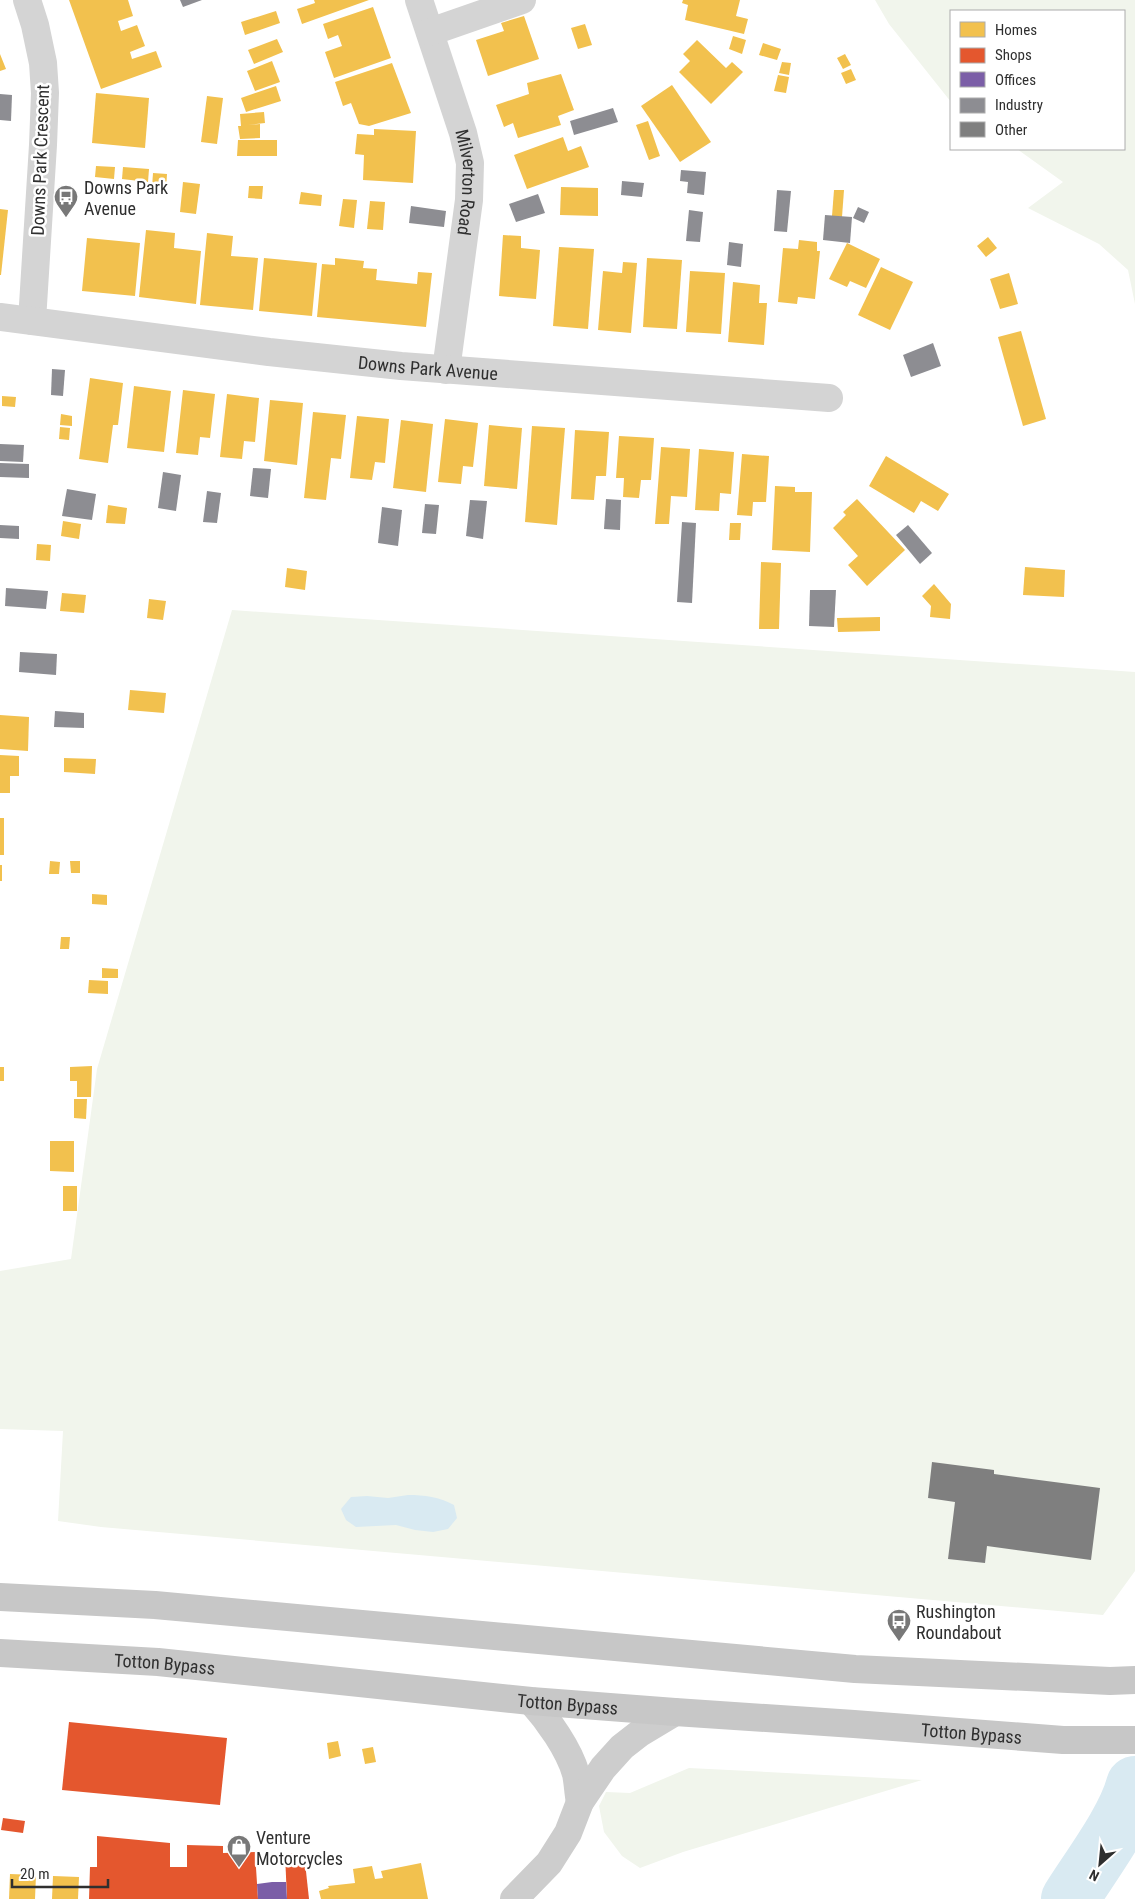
<svg xmlns="http://www.w3.org/2000/svg" width="1135" height="1899" font-family="'Roboto Condensed',sans-serif">
<rect width="100%" height="100%" fill="#fff"/>
<g fill="#f1f5ec">
<path d="M875,0H1135V304L1128,270L1099,244L1028,208L1063,182L1017,149H1124V11H951V102L889,24Z"/>
<path d="M232,610L1135,672V1571L1103,1615L101,1527L58,1521L63,1431L0,1429V1271L71,1259L97,1069Z"/>
<path d="M689,1768L922,1780L683,1852L640,1868L622,1856L604,1832L599,1806L606,1792L630,1793Z"/>
</g>
<path fill="#d9eaf2" d="M408,1495C425,1495 439,1497 454,1505L457,1518L448,1529L433,1532L415,1530L396,1525L356,1527L346,1520L341,1509L351,1497L367,1496L388,1498Z"/>
<g fill="#f2c14e">
<path d="M69,0H128L133,16L118,21L121,31L137,25L145,46L130,52L132,59L156,51L162,67L101,89Z"/>
<path d="M314,0H369L302,24L297,9L315,3Z"/>
<path d="M683,0H740L736,16L748,19L744,34L685,20L688,5L682,3Z"/>
<path d="M373,7L391,58L334,78L325,52L342,46L338,35L328,39L323,24Z"/>
<path d="M276,11L280,23L245,35L241,22Z"/>
<path d="M524,16L539,59L488,76L476,40L504,31L501,23Z"/>
<path d="M585,24L592,45L578,49L571,28Z"/>
<path d="M733,36L746,40L742,54L729,49Z"/>
<path d="M277,39L283,52L254,64L248,50Z"/>
<path d="M697,40L726,68L732,62L743,72L711,104L679,72L690,61L683,54Z"/>
<path d="M763,43L781,49L777,60L759,55Z"/>
<path d="M0,54L6,69L0,71Z"/>
<path d="M845,54L851,65L843,69L837,58Z"/>
<path d="M272,61L280,82L255,91L247,71Z"/>
<path d="M782,62L791,63L789,75L779,73Z"/>
<path d="M392,63L411,113L369,126L359,124L351,103L343,106L335,82Z"/>
<path d="M851,69L856,80L846,84L841,73Z"/>
<path d="M561,74L574,110L558,116L561,125L518,138L513,123L504,127L496,105L529,94L527,83Z"/>
<path d="M778,75L789,77L786,93L774,91Z"/>
<path d="M672,85L711,142L680,162L641,106Z"/>
<path d="M276,86L281,101L246,112L241,98Z"/>
<path d="M96,93L149,98L145,148L92,143Z"/>
<path d="M207,96L223,98L217,144L201,142Z"/>
<path d="M264,112L265,123L248,125L260,124V138L240,139L238,126H241L240,114Z"/>
<path d="M648,121L660,156L649,160L636,125Z"/>
<path d="M374,129L416,131L413,183L363,180L364,155L355,154L357,134L374,135Z"/>
<path d="M563,137L568,151L581,146L589,167L527,189L514,155Z"/>
<path d="M238,140H277V156H237Z"/>
<path d="M96,166L115,167L114,179L95,177Z"/>
<path d="M123,167L149,169L148,182L122,179Z"/>
<path d="M153,173L167,174L166,189L152,187Z"/>
<path d="M183,182L200,184L196,214L180,212Z"/>
<path d="M249,186H263L262,199L248,198Z"/>
<path d="M561,187L598,188V216L560,215Z"/>
<path d="M834,190H844L842,217L832,216Z"/>
<path d="M301,192L322,195L321,206L299,204Z"/>
<path d="M343,199L357,200L354,228L339,226Z"/>
<path d="M370,201L385,202L383,230L367,229Z"/>
<path d="M0,209L8,210L1,275H0Z"/>
<path d="M146,230L175,233L174,248L201,251L196,304L139,297Z"/>
<path d="M207,233L233,236L231,256L258,258L253,310L200,305Z"/>
<path d="M503,235L521,236V248L540,250L536,299L499,296Z"/>
<path d="M988,237L997,248L986,257L977,246Z"/>
<path d="M87,238L140,243L135,296L82,291Z"/>
<path d="M799,240L817,242V251H820L815,299L798,297L797,304L778,302L783,248L798,249Z"/>
<path d="M847,243L880,259L866,288L850,281L847,287L829,279Z"/>
<path d="M559,247L594,249L588,329L553,326Z"/>
<path d="M264,258L317,263L312,316L259,311Z"/>
<path d="M335,258L364,261L363,268L377,269L376,280L417,284L418,272L432,273L426,327L317,317L322,264L335,265Z"/>
<path d="M647,258L682,260L677,329L643,327Z"/>
<path d="M623,262L637,263L631,333L598,330L603,271L622,273Z"/>
<path d="M881,267L913,282L890,330L858,315Z"/>
<path d="M690,271L725,273L721,334L686,332Z"/>
<path d="M1009,273L1018,304L1000,309L990,279Z"/>
<path d="M733,282L760,285L759,303H767L764,345L728,342Z"/>
<path d="M1021,331L1046,419L1023,426L998,337Z"/>
<path d="M90,378L123,383L118,425H113L108,463L79,459Z"/>
<path d="M134,386L171,391L164,452L127,448Z"/>
<path d="M183,390L215,394L210,438L200,437L198,455L176,453Z"/>
<path d="M227,394L259,398L255,442L244,441L242,459L220,457Z"/>
<path d="M2,396L16,397L15,407L2,406Z"/>
<path d="M270,400L303,403L297,465L264,461Z"/>
<path d="M313,412L346,415L341,459L331,458L326,500L304,498Z"/>
<path d="M61,414L72,416V426L60,425Z"/>
<path d="M357,416L389,419L385,463L375,462L372,480L350,478Z"/>
<path d="M445,419L478,423L473,467L463,466L461,484L438,482Z"/>
<path d="M401,420L433,424L426,492L393,488Z"/>
<path d="M489,425L522,428L517,489L484,486Z"/>
<path d="M532,426L565,428L557,525L525,522Z"/>
<path d="M60,427L70,428L69,440L59,439Z"/>
<path d="M575,430L609,432L606,476H596L594,500L571,499Z"/>
<path d="M619,436L654,438L651,480H641L639,498L623,497L624,478H616Z"/>
<path d="M661,447L690,449L687,497L671,496L669,524H655Z"/>
<path d="M699,449L734,452L731,494L720,493L719,511L695,510Z"/>
<path d="M742,454L769,456L766,502H753L752,516L737,515Z"/>
<path d="M886,456L949,494L938,511L921,501L914,513L869,486Z"/>
<path d="M775,486L795,487V492H812L810,552L772,550Z"/>
<path d="M857,499L905,550L867,586L848,565L858,556L833,528L846,515L843,512Z"/>
<path d="M108,505L127,508L125,524L106,523Z"/>
<path d="M63,521L81,524L79,539L61,536Z"/>
<path d="M730,523H741L740,540H729Z"/>
<path d="M37,544L51,545L50,561L36,560Z"/>
<path d="M761,562L781,563L779,629H759Z"/>
<path d="M1025,567L1065,570L1064,597L1023,595Z"/>
<path d="M287,568L307,571L305,590L285,587Z"/>
<path d="M934,584L951,604L950,619L930,617L931,606L922,596Z"/>
<path d="M62,593L86,595L84,613L60,611Z"/>
<path d="M149,599L166,601L163,620L147,618Z"/>
<path d="M880,617V631L838,632L837,618Z"/>
<path d="M130,690L166,693L164,713L128,710Z"/>
<path d="M0,715L29,717L28,751L0,749Z"/>
<path d="M0,755L19,756V776H10V793H0Z"/>
<path d="M64,758L96,759L95,774L64,772Z"/>
<rect x="0" y="818" width="4" height="37"/>
<path d="M50,861L60,862L59,874H49Z"/>
<path d="M70,861H80V873H71Z"/>
<rect x="0" y="865" width="2" height="16"/>
<path d="M92,894L107,895V905L92,904Z"/>
<path d="M61,937H70L69,949H60Z"/>
<path d="M102,968L118,969V978H102Z"/>
<path d="M89,980L108,981V994L88,993Z"/>
<path d="M92,1066L91,1097H77V1081H70V1067Z"/>
<rect x="0" y="1067" width="4" height="14"/>
<path d="M74,1099H87L86,1119L74,1118Z"/>
<path d="M50,1141H74V1172L50,1171Z"/>
<rect x="63" y="1186" width="14" height="25"/>
<path d="M338,1741L341,1756L329,1759L327,1743Z"/>
<path d="M373,1747L376,1762L365,1764L362,1749Z"/>
<path d="M421,1863L428,1899H321L319,1891L329,1888L328,1886L355,1883L353,1869L372,1866L375,1879L383,1878L381,1871Z"/>
<path d="M10,1874L36,1875L35,1899H9Z"/>
<path d="M53,1876L79,1877L78,1899H52Z"/>
</g>
<g fill="#e4572e">
<path d="M69,1722L227,1738L220,1805L62,1790Z"/>
<path d="M3,1818L25,1821L23,1833L1,1830Z"/>
<path d="M97,1836L170,1843V1867H187V1845L223,1846V1853L255,1852L258,1899H89L90,1867H97Z"/>
<path d="M304,1853L309,1899H287L285,1854Z"/>
</g>
<path fill="#7b5ea7" d="M272,1882H286L287,1899H258L257,1884Z"/>
<g fill="#8d8d92">
<path d="M180,0H202L183,7Z"/>
<path d="M0,94L12,95L11,121L0,120Z"/>
<path d="M613,108L618,122L574,135L570,121Z"/>
<path d="M681,170L706,172L704,195L687,193L688,182L680,181Z"/>
<path d="M622,181L644,183L642,197L621,195Z"/>
<path d="M777,190L791,191L787,232L774,231Z"/>
<path d="M538,194L545,213L516,222L509,204Z"/>
<path d="M411,206L446,211L444,227L409,223Z"/>
<path d="M858,207L869,212L864,223L853,218Z"/>
<path d="M689,210L703,212L700,242L686,241Z"/>
<path d="M825,215L852,217L850,243L823,240Z"/>
<path d="M729,242L743,244L741,267L727,265Z"/>
<path d="M933,343L941,366L911,377L903,355Z"/>
<path d="M52,369L65,370L63,396L51,395Z"/>
<path d="M0,444L24,445L23,462L0,461Z"/>
<path d="M0,463L29,464V478L0,477Z"/>
<path d="M253,468L271,469L268,498L250,496Z"/>
<path d="M163,472L181,475L176,511L158,508Z"/>
<path d="M67,489L96,494L92,520L62,516Z"/>
<path d="M207,491L221,493L217,523L203,522Z"/>
<path d="M606,499L621,500L620,530L604,529Z"/>
<path d="M470,500L487,501L483,539L466,536Z"/>
<path d="M425,504L439,505L436,534L422,533Z"/>
<path d="M382,507L402,510L398,546L378,543Z"/>
<path d="M682,522L696,523L692,603L677,602Z"/>
<path d="M0,525L19,526V539L0,538Z"/>
<path d="M908,525L932,553L920,564L896,535Z"/>
<path d="M6,588L48,591L46,609L5,606Z"/>
<path d="M810,590H836L834,627L809,626Z"/>
<path d="M20,652L57,654L56,675L19,672Z"/>
<path d="M55,711L84,713V728L54,727Z"/>
</g>
<g fill="none" stroke-linecap="round" stroke-linejoin="round">
<path stroke="#d9eaf2" stroke-width="58" d="M1070,1899C1090,1867 1126,1820 1135,1785"/>
</g>
<path fill="#7f7f7f" d="M932,1462L994,1470V1474L1100,1488L1091,1560L987,1546L985,1563L948,1559L955,1502L928,1498Z"/>
<g fill="none" stroke-linecap="round" stroke-linejoin="round">
<g stroke="#d4d4d4" stroke-width="28">
<path d="M27,0L35,25L43,63L45,93L43,145L32,321"/>
<path id="s1" d="M419,0L463,133L470,163L469,200L446,370"/>
<path d="M430,32L522,0"/>
<path id="s2" d="M0,317L269,352L401,366L829,398"/>
</g>
<g stroke="#cdcdcd" stroke-width="28">
<path d="M531,1701C548,1720 569,1749 576,1774C578,1783 578,1793 580,1802"/>
<path d="M514,1899L549,1863L568,1833L580,1802L603,1768L622,1747L640,1733L675,1712"/>
</g>
<g stroke="#c7c7c7" stroke-width="28">
<path d="M0,1597L155,1605L855,1669L1110,1681L1135,1680"/>
<path id="s3" d="M0,1653L158,1662L531,1701L675,1712L854,1724L1063,1740H1135"/>
</g>
</g>
<defs>
<symbol id="bus-pin" viewBox="-11 -11 22 30"><path d="M0 17L-7.5 6A9.5 9.5 0 1 1 7.5 6Z" fill="#787878" stroke="#fff"/><path d="M-5-6H5V4H4V6H2V4H-2V6H-4V4H-5ZM-3.5-4V0h7V-4ZM-3.5 1.2v1.5H-2V1.2ZM2 1.2v1.5H3.5V1.2Z" fill="#fff"/></symbol>
<symbol id="shop-pin" viewBox="-11 -11 22 30"><path d="M0 17L-7.5 6A9.5 9.5 0 1 1 7.5 6Z" fill="#787878" stroke="#fff"/><path d="M-5-2.5h2.3a2.7 3.5 0 0 1 5.4 0H5L5.5 6h-11ZM-1.5-2.5h3a1.5 2.3 0 0 0-3 0Z" fill="#fff"/></symbol>
</defs>
<g fill-rule="evenodd">
<use href="#bus-pin" x="52" y="183" width="28" height="38"/>
<use href="#bus-pin" x="885" y="1607" width="28" height="38"/>
<use href="#shop-pin" x="225" y="1833" width="28" height="38"/>
</g>
<g text-anchor="middle" dominant-baseline="central" stroke-width="5" stroke-linejoin="round" paint-order="stroke">
<g font-size="18" fill="#2f2f2f" stroke="#fff">
<text transform="translate(40 160) rotate(-88)">Downs Park Crescent</text>
<text stroke="none"><textPath href="#s1" startOffset="190">Milverton Road</textPath></text>
<text stroke="none"><textPath href="#s2" startOffset="431">Downs Park Avenue</textPath></text>
<text stroke="none"><textPath href="#s3" startOffset="165">Totton Bypass</textPath></text>
<text stroke="none"><textPath href="#s3" startOffset="570">Totton Bypass</textPath></text>
<text stroke="none"><textPath href="#s3" startOffset="975">Totton Bypass</textPath></text>
</g>
<g font-size="18" fill="#2f2f2f" stroke="#fff" text-anchor="start">
<text x="84" y="187">Downs Park<tspan x="84" dy="21">Avenue</tspan></text>
<text x="916" y="1611">Rushington<tspan x="916" dy="21">Roundabout</tspan></text>
<text x="256" y="1837">Venture<tspan x="256" dy="21">Motorcycles</tspan></text>
</g>
</g>
<rect x="950" y="10" width="175" height="140" fill="#ffffff" stroke="#acacac"/>
<rect x="960" y="22" width="25" height="15" fill="#f2c14e" stroke="#acacac"/>
<text x="995" y="35" font-size="15" fill="#2f2f2f">Homes</text>
<rect x="960" y="48" width="25" height="15" fill="#e4572e" stroke="#acacac"/>
<text x="995" y="60" font-size="15" fill="#2f2f2f">Shops</text>
<rect x="960" y="72" width="25" height="15" fill="#7b5ea7" stroke="#acacac"/>
<text x="995" y="85" font-size="15" fill="#2f2f2f">Offices</text>
<rect x="960" y="98" width="25" height="15" fill="#8d8d92" stroke="#acacac"/>
<text x="995" y="110" font-size="15" fill="#2f2f2f">Industry</text>
<rect x="960" y="122" width="25" height="15" fill="#7f7f7f" stroke="#acacac"/>
<text x="995" y="135" font-size="15" fill="#2f2f2f">Other</text>
<g transform="translate(1100 1864) rotate(207)" stroke="#ffffff" stroke-width="4" paint-order="stroke">
<path d="M0-4L9 19L0 12L-9 19Z" fill="#2f2f2f"/>
<text y="-8" font-size="14" font-weight="bold" text-anchor="middle" fill="#2f2f2f">N</text>
</g>
<path d="M12 1879v8h96v-8" fill="none" stroke="#2f2f2f" stroke-width="2.5"/>
<text x="20" y="1879" font-size="15" fill="#2f2f2f" stroke="#ffffff" stroke-width="4" paint-order="stroke">20 m</text>
</svg>
